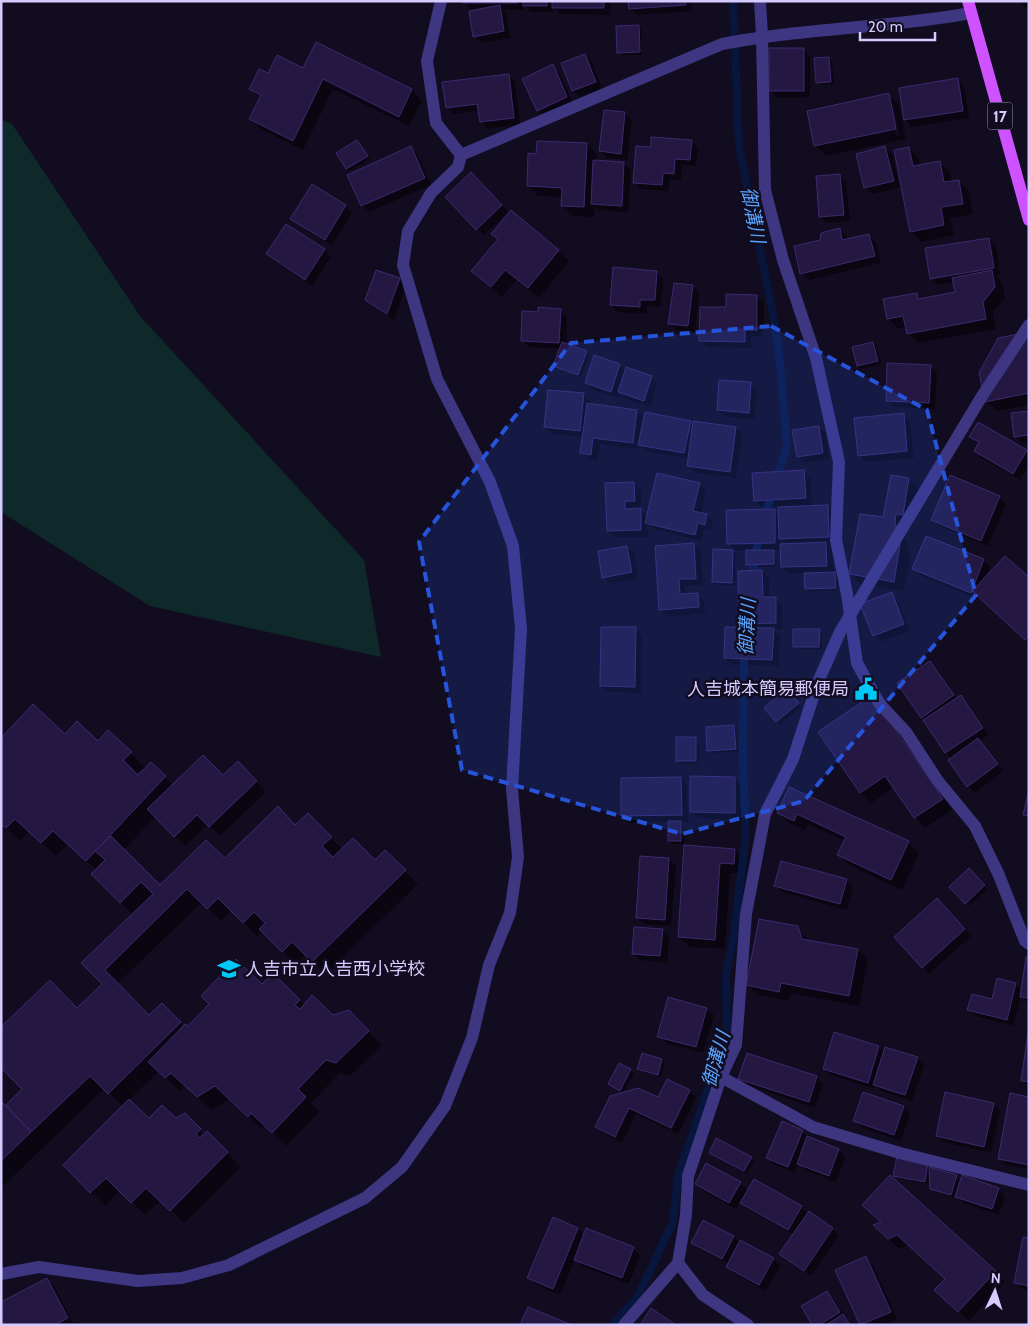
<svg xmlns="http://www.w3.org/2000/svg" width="1030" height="1326" font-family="Cabin,'Noto Sans JP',sans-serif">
<rect width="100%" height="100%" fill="#110c20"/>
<path fill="#0f292a" d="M1,119L12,124L140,316L364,560L381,657L150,606L1,512Z"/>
<g fill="#0007" fill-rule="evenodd">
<path d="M464,1H610V15L560,14L553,7V12H531L524,5V10H502L506,13L510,38L481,43L475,36L472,12Z"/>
<path d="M630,1H691L692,11L637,15L630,9Z"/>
<path d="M1022,1H1029V10L1023,5Z"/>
<path d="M638,26L641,29L642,55H622L619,52Z"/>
<path d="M316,44L412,90L422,101L409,126L333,89L303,150L261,129L251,119L261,99L251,89L268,75L304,70Z"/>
<path d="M804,49L810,56V97L777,98L770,91Z"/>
<path d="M585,55L592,62L602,89L580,97L573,91Z"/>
<path d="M829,58L832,61L834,84L821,85L818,82Z"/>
<path d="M552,66L559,73L573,103L545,117L538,110Z"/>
<path d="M509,76L515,82L520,124L488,129L481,122L479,111L454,114L447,108Z"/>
<path d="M958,79L964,86L969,118L912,127L905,120Z"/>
<path d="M888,95L899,105L906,139L826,156L815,145ZM890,105H893L899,135H896Z"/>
<path d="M625,113L632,120L627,160L607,158L600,151Z"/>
<path d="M357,141L370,159L350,171L347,168Z"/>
<path d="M691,141L698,148L696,166L682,165L681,180L670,179L668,191L641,189L635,183L652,148Z"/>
<path d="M587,144L597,155V162L624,163L631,170L628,212L599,210L595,206L594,217L573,216L562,205L563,197L538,196L528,186L537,155Z"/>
<path d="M885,147L892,154L900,186H902L909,148L919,159L920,166L939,162L950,172L952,182L958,181L969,191L973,214L950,218L954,235L921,242L911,231L902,187L872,194L865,188Z"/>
<path d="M411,148L417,154L431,185L369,212L362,205Z"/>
<path d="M471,173L508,212L484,235L447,197Z"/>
<path d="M840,175L846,182L850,221L827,223L820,216Z"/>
<path d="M345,206L352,213L332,246L299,225L292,219Z"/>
<path d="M286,226L324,250L331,257L312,286L274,261L267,254Z"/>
<path d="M839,230L846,236L847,240L869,235L876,242L881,263L808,280L801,273L821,241Z"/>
<path d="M989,240L996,246L1000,275L996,276L1002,282L1005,298L993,312L996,329L918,343L908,333L907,327L898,329L888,318L916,294L922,300L956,293L954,282L938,285L931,278Z"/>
<path d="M558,251L569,261L539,298L516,280L502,297L473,271Z"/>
<path d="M656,272L663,279L661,307L647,306L646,314L618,312L611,305Z"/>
<path d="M399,279L406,286L394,320L374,306L367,299Z"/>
<path d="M692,286L699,293L695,332L676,330L669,323Z"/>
<path d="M757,296L764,303L763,336H751V348L707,347L700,340L727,308Z"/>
<path d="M560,310L567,317L566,345L586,352L589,355L581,377L558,368L555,365L561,349L529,347L522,340L539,313Z"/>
<path d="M1029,333V405L997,411L986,401Z"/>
<path d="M873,343L876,346L881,364L861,369L858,366L854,348Z"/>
<path d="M619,365L626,372L651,377L658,383L650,407L626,399L620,392L618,398L593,390L586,383Z"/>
<path d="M930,366L937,373L935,409L894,407L887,400Z"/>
<path d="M750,384L757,390L755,419L725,417L718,410Z"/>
<path d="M583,395L590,401L589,405L636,411L644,419L690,422L694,426L736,428L742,435L736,478L696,473L689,466L690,459L646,451L640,444L639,449L600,444L598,461L589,460L582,453L584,437L552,434L545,427Z"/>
<path d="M1029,413V442L1022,443L1016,436Z"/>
<path d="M903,414L910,421L914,458L866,462L859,455Z"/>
<path d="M819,427L826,434L829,459L805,463L798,456Z"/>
<path d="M970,437L1026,451L1029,453V465L1020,480L982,458L975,451L979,444Z"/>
<path d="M804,471L811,478L812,506H827L834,513L835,544H827L833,550L834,573L838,576V590L809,592L806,589L805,573L789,574L782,567V550H772L776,554L777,567H750L747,564V550H735L728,543L774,511L780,516L779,506L762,507L755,501ZM781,539L787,545H781Z"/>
<path d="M892,476L909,479L919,489L913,525L906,524L904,532L910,556L904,591L861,584L851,574L884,519Z"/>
<path d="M634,483L641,490V507H638L648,517L699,484L706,491L701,514L707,515L713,522L711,531L704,529L702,541L653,529L647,523L648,537H615L608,531Z"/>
<path d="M999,497L1006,504L988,546L939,526L933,520Z"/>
<path d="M694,544L701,551L703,585L685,586V595L697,594L704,601L705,614L667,616L660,609Z"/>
<path d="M627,547L634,554L638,579L610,584L604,577Z"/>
<path d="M733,551L736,554L735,585H716L713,582Z"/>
<path d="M983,560L990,567L986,578L1029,579V643L979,596L978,599L921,576L914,569Z"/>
<path d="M762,571L769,578V598H775L782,605L783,629H773L780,636L779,666L732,665L725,658L746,629L740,623Z"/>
<path d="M891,594L898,601L910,631L881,642L874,635Z"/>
<path d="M635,629L642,635L641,693L608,692L601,685Z"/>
<path d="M819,630L822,634V650L797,649L794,646Z"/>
<path d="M930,662L937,669L957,699L961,696L967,703L989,735L979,741L1003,771L975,793L968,786L952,759L946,752L922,717Z"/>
<path d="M786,690L801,707L780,725L765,708Z"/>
<path d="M882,707L952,810L925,828L915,817L894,787L871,803L861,793L820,732Z"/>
<path d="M734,726L737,729L738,752L711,753L708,750Z"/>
<path d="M65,735L98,742L131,753L144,767L136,774L138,777L151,764L173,785L223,777L238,763L266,792L220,836L208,824L185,846L156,816L124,850L160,887L225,860L296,826L308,815L343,850L375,862L385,851L418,884L326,974L306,955L296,964L263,930L257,936L232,910L221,921L202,902L117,984L149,1016L162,1004L184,1027L188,1028L262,986L273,975L305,1006L333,1017L348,1011L382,1045L350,1076L340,1073L311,1103L319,1112L286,1146L265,1126L262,1129L230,1099L211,1110L185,1085L180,1091L159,1071L129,1100L149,1120H175L184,1115L204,1135L207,1132L241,1167L184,1223L161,1200L145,1215L120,1190L105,1206L64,1165L123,1107L105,1088L1,1188V1103L6,1107L24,1089L77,1010L104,984L83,963L133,915L93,874L96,870L68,843L56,856L29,831L20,841L1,823Z"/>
<path d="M696,739L699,742V764H680L677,761Z"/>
<path d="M681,778L687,785L688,822H680L684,826V844H673L670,841V822L630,823L623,816Z"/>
<path d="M735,778L742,785L741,820L698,818L691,812Z"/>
<path d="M790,788L908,842L919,853L902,890L849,865L839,855L845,841L808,824L805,830L789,823L779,813Z"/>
<path d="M686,846L735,850L745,860L744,874L730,873L725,949L690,947L679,937Z"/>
<path d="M669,859L676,866L671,926L644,924L637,918Z"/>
<path d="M969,870L987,889L969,906L951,887Z"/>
<path d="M846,880L853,887L847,910L782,892L776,885Z"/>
<path d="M944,906L971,936L929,974L923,967Z"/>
<path d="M797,928L809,941L858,950L868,961L859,1006L791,993L789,1001L758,995L748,985Z"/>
<path d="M662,930L669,937L667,963L640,960L633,954Z"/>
<path d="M1029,958V1004L1021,997L1013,1026L975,1016L969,1009L992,1001L1016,984L1022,991Z"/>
<path d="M707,1009L714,1015L703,1053L666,1043L659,1036Z"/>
<path d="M835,1034L879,1047L885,1053L917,1058L924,1065L912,1101L881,1091L876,1086L875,1089L831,1075L824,1069Z"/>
<path d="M1029,1035V1087L1022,1081Z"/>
<path d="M662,1060L665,1063L661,1077L642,1071L639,1068Z"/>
<path d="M619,1064L634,1073L623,1093L610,1084Z"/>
<path d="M817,1077L823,1084L815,1108L747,1085L740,1078Z"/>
<path d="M689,1091L669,1130L636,1114L622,1143L603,1133L596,1126L611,1097L658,1099Z"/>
<path d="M690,1092L696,1098L678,1134L671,1131Z"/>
<path d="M1029,1098V1169L1006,1165L999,1158Z"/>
<path d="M993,1104L1000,1111L991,1153L944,1142L937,1135Z"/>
<path d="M903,1107L910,1114L901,1141L861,1127L854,1120Z"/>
<path d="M802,1131L809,1138L839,1150L845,1157L836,1182L805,1170L798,1164L795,1173L775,1165L768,1158Z"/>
<path d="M710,1152L751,1158L754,1161L747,1174Z"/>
<path d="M898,1157L931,1166L930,1169L956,1177L959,1180L955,1193L957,1194L998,1189L1005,1196L999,1215L963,1203L955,1195L954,1197L935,1191L931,1188L930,1173L927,1184L898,1178L894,1175Z"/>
<path d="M740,1183L748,1191L801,1207L808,1214L832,1229L839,1235L811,1276L787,1260L781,1254L794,1235L748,1209L740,1201L736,1209L703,1191L697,1184Z"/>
<path d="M553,1219L578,1229L584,1236L587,1230L633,1248L640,1255L629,1284L582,1266L575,1259L560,1295L535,1284L528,1277Z"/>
<path d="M703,1222L734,1237L740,1243L773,1259L780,1266L766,1291L734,1273L727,1267L729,1264L699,1249L692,1242Z"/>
<path d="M882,1222L995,1272L1005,1282L969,1321L946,1300L947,1279L909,1244L899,1249L885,1236Z"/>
<path d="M1029,1239V1290L1022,1289L1016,1282Z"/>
<path d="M866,1258L873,1265L897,1319L884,1325H861L837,1271Z"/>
<path d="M47,1280L54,1286L74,1325H7Z"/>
<path d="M827,1292L834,1299L851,1325H813Z"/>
</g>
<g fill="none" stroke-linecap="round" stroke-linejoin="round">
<g stroke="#08163e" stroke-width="8">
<path d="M733,1L739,146L774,319L779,353L787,446L776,481"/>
<path d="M764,519L772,492"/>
<path d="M751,580L759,535"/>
<path d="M612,1325L637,1298L673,1222L678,1176L727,1034L726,974L734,935L746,834L743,763L744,651"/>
</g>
</g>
<g fill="#241842" stroke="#3d296f">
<rect x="463" y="1" width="54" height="2"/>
<rect x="523" y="1" width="24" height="5"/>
<rect x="552" y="1" width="52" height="7"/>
<path d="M628,1H686V5L629,9Z"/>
<path d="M500,5L504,31L473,37L469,11Z"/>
<path d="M639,25L640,52L617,53L616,26Z"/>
<path d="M316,42L412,89L399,117L323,79L293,141L249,119L261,95L249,89L259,69L268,73L277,55L303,68Z"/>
<rect x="769" y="48" width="35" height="43"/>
<path d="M585,54L596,82L572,91L561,63Z"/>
<path d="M829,57L831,82L816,83L814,58Z"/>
<path d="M553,64L567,97L537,111L522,79Z"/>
<path d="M509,74L514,118L480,122L477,104L446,108L442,82Z"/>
<path d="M958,78L963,111L904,120L899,88Z"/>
<path d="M889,93L896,129L814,146L807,111Z"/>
<path d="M604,110L625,112L621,154L599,151Z"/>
<path d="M651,137L692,140L690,160L675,159L674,174L663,173L662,185L633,183L636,146L651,147Z"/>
<path d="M357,140L368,156L346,169L336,153Z"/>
<path d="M537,141L587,143L584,207L561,206L562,188L527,186L528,153L536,154Z"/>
<path d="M411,146L425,178L361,206L347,175Z"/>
<path d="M885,146L894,181L864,188L856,154Z"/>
<path d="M909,147L913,166L940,161L944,182L959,180L963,204L941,207L944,225L910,232L894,150Z"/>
<path d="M593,160L624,162L622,206L591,204Z"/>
<path d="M471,172L502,205L476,230L445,197Z"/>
<path d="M840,174L844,215L819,217L816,176Z"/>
<path d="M312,184L346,205L325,240L290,219Z"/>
<path d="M511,210L559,250L528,288L505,270L491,287L471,271L498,239L491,234Z"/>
<path d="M286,224L325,249L305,280L266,254Z"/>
<path d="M840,228L842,240L869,234L875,256L800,274L794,246L820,240L821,233Z"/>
<path d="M989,238L994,268L930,279L925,248Z"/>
<path d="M613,267L657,271L655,300H640V307L610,305Z"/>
<path d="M376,270L400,278L387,314L365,300Z"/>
<path d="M992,270L995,287L983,302L986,319L907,334L903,316L887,319L883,299L917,293L918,299L955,292L952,278Z"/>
<path d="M674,283L693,285L688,326L668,324Z"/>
<path d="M726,294L757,295V330H745V342L699,341L700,307H726Z"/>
<path d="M538,307L561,309L559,343L521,341L522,311L538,312Z"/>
<path d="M1029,332V393L985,402L979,373L998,338Z"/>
<path d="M562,342L587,351L578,375L553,366Z"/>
<path d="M873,342L878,361L857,366L852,347Z"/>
<path d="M594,355L620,364L611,392L585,383Z"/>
<path d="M887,363L931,365L929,403L886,401Z"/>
<path d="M626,367L652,376L644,401L618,392Z"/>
<path d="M719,380L751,382L749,413L717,410Z"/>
<path d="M548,390L584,393L580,431L544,427Z"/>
<path d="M587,403L637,410L633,443L593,438L591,455L580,453Z"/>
<path d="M1029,411V435L1014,437L1011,413Z"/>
<path d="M645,412L691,421L684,453L638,445Z"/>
<path d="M904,413L907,451L858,456L854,418Z"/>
<path d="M693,421L736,427L730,472L687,466Z"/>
<path d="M978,422L1027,450L1013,474L974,451L979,442L969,437Z"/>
<path d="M819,426L823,453L797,457L792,430Z"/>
<path d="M804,470L806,498L754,501L752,473Z"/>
<path d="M657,473L700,483L693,511L707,514L705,525L698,523L695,535L645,523Z"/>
<path d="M891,475L909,478L903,515L896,514L895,521L900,545L894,582L849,574L860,514L883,517Z"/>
<path d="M950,475L1000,496L981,541L931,520Z"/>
<path d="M634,482L635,501H625V509L641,508V530L607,531L605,483Z"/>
<path d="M828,505L829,537L779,539L778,507Z"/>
<path d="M775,509V543L727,544L726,510Z"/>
<path d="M926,536L984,559L971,593L912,569Z"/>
<path d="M826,542L827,566L781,567L780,544Z"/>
<path d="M694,543L696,579H679L680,594L698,593L699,607L659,610L655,546Z"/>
<path d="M627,546L632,572L602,578L598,551Z"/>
<path d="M713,549L733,550L732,583L712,582Z"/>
<path d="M746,550H774V564L746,565Z"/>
<path d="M1005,556L1029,577V636L1025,640L972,591Z"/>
<path d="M762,570L763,597H776V623L739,624L738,571Z"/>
<path d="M835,572L836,588L805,589L804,573Z"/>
<path d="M892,592L904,624L873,636L860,604Z"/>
<path d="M601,627H636L635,687L600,686Z"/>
<path d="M725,627L774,628L772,660L724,658Z"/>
<path d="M793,629H820L819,647H793Z"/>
<path d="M930,661L954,695L921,718L897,683Z"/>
<path d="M786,689L799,703L776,722L764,708Z"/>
<path d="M872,695L943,799L914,818L885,776L860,793L818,732Z"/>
<path d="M961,695L983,728L945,753L923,720Z"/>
<path d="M33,704L65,734L77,721L98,741L108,730L132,752L123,760L138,775L151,762L166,776L86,861L53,831L41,843L15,819L6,828L1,824V738Z"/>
<path d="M734,725L736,749L707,751L706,727Z"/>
<rect x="676" y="737" width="20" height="24"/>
<path d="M978,738L998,764L967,787L948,760Z"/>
<path d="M203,755L223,775L238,761L257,781L209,827L197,815L174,837L147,809Z"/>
<path d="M690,776L735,777V813L690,812Z"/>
<path d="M681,777L682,815L621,816V778Z"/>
<path d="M789,787L909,841L891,880L837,855L846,837L797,814L794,821L777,813Z"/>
<path d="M1029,789V816L1023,815Z"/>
<path d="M278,806L295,825L308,813L332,837L322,846L333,857L353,838L375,860L385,850L406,870L312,962L292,942L282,952L259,929L265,923L254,912L243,923L218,898L207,909L187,889L105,970L149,1015L162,1003L181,1022L108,1094L90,1076L31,1132L6,1105L22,1089L1,1068V1027L50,980L77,1008L102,984L81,963L153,894L141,882L120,903L91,874L105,860L95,851L111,836L160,885L206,840L225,858Z"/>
<rect x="668" y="821" width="13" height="20"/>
<path d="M684,845L735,849L734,864L720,863L715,940L678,937Z"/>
<path d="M640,856L669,858L665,920L636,918Z"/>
<path d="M781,861L847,879L840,904L774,886Z"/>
<path d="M969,868L985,885L965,904L949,887Z"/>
<path d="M937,898L965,929L922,968L894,937Z"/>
<path d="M759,919L798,926L802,939L858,949L849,996L781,983L779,992L746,985Z"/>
<path d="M634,927L663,929L660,956L632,954Z"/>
<path d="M1026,957H1029V998L1020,997Z"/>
<path d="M236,959L262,984L273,973L300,1000L295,1005L300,1009L312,995L333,1015L349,1010L369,1031L336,1063L326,1060L298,1089L306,1097L272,1133L251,1113L248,1117L215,1086L197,1097L171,1073L165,1078L148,1062L185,1024L188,1026L209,1004L201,996Z"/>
<path d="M997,978L1016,983L1007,1020L967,1010L972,994L992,999Z"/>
<path d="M668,997L707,1008L696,1047L657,1037Z"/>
<path d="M1029,1026V1082L1021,1081Z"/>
<path d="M834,1032L879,1046L868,1083L823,1069Z"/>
<path d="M885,1047L918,1057L905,1095L873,1085Z"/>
<path d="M642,1053L662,1059L658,1075L637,1069Z"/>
<path d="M747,1053L817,1076L809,1102L738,1079Z"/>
<path d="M619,1063L631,1069L620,1091L608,1084Z"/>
<path d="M667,1079L690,1090L671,1128L629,1108L615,1137L595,1127L610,1096L638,1088L658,1097Z"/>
<path d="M863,1092L904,1106L894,1135L853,1121Z"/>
<path d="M945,1092L994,1103L984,1147L936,1136Z"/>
<path d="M1010,1093L1029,1097V1165L998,1159Z"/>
<path d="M129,1099L149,1118L162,1105L176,1118L185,1113L201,1129L196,1134L199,1138L207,1131L228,1152L170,1211L146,1188L131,1203L106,1178L90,1193L63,1165Z"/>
<path d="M1,1101L31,1132L1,1161Z"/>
<path d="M782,1121L803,1130L788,1167L766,1158Z"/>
<path d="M807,1136L839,1149L829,1176L797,1164Z"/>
<path d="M716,1138L752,1157L744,1171L709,1153Z"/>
<path d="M897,1156L928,1162L925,1182L893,1176Z"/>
<path d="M706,1163L741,1182L729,1203L695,1184Z"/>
<path d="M929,1167L957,1175L951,1195L930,1189Z"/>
<path d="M890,1175L996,1271L958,1312L934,1290L945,1279L897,1235L888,1239L873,1225L881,1222L862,1205Z"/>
<path d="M962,1175L999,1188L992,1209L955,1197Z"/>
<path d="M754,1179L802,1206L788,1230L740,1203Z"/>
<path d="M809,1211L833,1228L804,1271L779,1254Z"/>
<path d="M553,1217L578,1228L553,1289L527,1278Z"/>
<path d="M703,1220L734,1236L722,1259L691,1243Z"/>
<path d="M586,1228L634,1247L622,1278L574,1260Z"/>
<path d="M1023,1237L1029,1238V1286L1014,1283Z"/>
<path d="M740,1240L774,1258L759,1285L726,1267Z"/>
<path d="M866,1256L891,1312L860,1325L835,1270Z"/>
<path d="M47,1278L68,1318L55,1325H5L1,1317V1302Z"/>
<path d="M827,1291L840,1312L819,1325H812L801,1306Z"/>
<path d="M528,1307L572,1325H520Z"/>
<path d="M651,1308L676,1325H640Z"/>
<path d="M843,1314L850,1325H826Z"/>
</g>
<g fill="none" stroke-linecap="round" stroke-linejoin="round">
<g stroke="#3f3681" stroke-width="12">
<path d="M441,1L427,61L436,123L461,155"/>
<path d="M760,1L762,36L765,190L783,260L816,358L839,462L836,540L847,594L857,663L879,703L906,732L938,781L975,826L998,873L1025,941L1029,944"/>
<path d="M721,1077L813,1127L900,1153L1029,1185"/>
<path d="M678,1263L703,1295L748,1325"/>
<path d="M1,1274L39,1267L138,1281L182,1278L229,1265L365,1198L402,1167L445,1106L472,1038L489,965L510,913L518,857L512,789L521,629L513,546L490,482L437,379L403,265L408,231L431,193L458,167L461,155L722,44C805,28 889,28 971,13"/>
<path d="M624,1325L678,1263L686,1215L688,1176L721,1077L736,1045L746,914L765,814L793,759L818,682L840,632L982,396L1029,325"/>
</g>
<path stroke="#ce52ff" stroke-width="12" d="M968,1L1029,220"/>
</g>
<path fill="#2654da" fill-opacity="0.2" stroke="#2654da" stroke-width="4" stroke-dasharray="10 6" stroke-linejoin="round" d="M771,326L927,410L976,595L804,801L682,834L462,770L419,542L571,343Z"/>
<defs>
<symbol id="civic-bare" viewBox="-9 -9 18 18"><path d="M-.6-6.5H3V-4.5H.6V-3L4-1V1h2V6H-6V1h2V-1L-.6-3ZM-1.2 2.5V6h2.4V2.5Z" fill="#00c8f6" stroke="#110c20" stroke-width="2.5" paint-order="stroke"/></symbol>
<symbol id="school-bare" viewBox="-9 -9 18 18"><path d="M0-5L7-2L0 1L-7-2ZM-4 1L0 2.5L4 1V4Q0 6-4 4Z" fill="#00c8f6" stroke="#110c20" stroke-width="2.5" paint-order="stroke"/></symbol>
</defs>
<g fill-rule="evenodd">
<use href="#civic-bare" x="850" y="673" width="32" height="32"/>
<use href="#school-bare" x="213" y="953" width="32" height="32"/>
</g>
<g text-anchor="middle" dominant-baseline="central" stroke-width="5" stroke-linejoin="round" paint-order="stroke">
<rect fill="#110c20" stroke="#9b92bc" stroke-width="1" x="987.5" y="102.5" width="25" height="27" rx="4"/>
<g font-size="16" font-weight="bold" fill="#d6cbff">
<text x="1000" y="116">17</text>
</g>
<g font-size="18" fill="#d6cbff" stroke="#110c20" text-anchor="end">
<text x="849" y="689">人吉城本簡易郵便局</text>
<text x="245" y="969" text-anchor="start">人吉市立人吉西小学校</text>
</g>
<g font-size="19" font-style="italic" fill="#59a4ff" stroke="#110c20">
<text transform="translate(753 215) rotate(79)">御溝川</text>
<text transform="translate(747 627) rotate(-87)">御溝川</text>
<text transform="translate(716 1059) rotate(-74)">御溝川</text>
</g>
</g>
<rect width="1030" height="1326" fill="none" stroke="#d6cbff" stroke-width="5"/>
<g transform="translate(995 1291) rotate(4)" stroke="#110c20" stroke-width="4" paint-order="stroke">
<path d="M0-4L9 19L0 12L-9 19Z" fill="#d6cbff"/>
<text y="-8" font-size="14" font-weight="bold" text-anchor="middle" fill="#d6cbff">N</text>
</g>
<path d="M860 32v8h75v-8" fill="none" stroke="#d6cbff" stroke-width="2.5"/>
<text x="868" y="32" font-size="15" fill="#d6cbff" stroke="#110c20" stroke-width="4" paint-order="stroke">20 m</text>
</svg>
